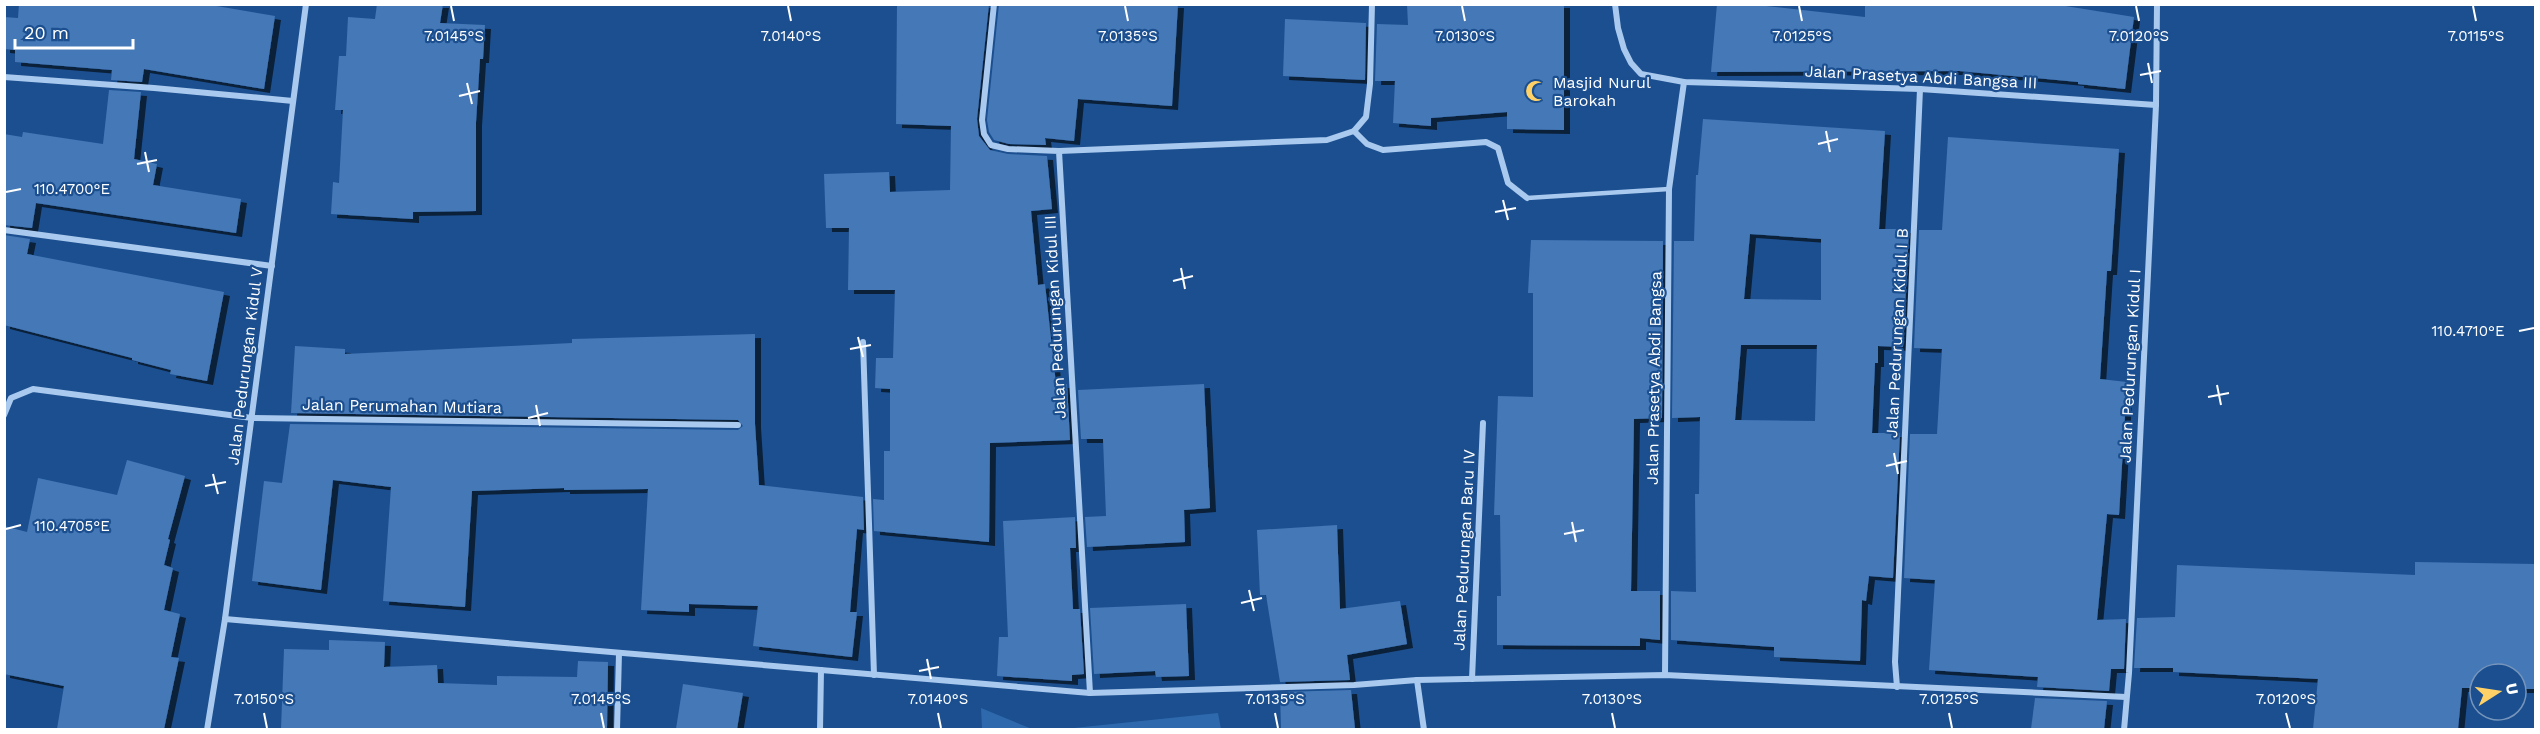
<svg xmlns="http://www.w3.org/2000/svg" width="2540" height="734" font-family="'Work Sans',sans-serif">
<defs>
<filter id="shadow"><feDropShadow dx="6" dy="4" stdDeviation="0" flood-color="#0009"/></filter>
</defs>
<rect width="100%" height="100%" fill="#1b4f8f"/>
<g fill="#2e69ad">
<path d="M981,708L1032,729H982Z"/>
<path d="M1218,713L1221,729H1064Z"/>
</g>
<g fill="#4478b7" fill-rule="evenodd" filter="url(#shadow)">
<path d="M19,4H205L275,16L264,89L144,69L142,82L111,80L112,70L15,62V50L4,49V17L18,18Z"/>
<path d="M377,4H443L440,23L485,25L483,59H480L476,122V211L413,212V219L331,214L333,182L339,183L343,110H335L339,56H346L348,17L375,19Z"/>
<path d="M897,4H989L977,119L979,136L990,150L1008,154L1047,156L1052,209L1031,211L1038,285L1045,284L1056,384H1067L1070,440L990,443L989,542L874,531L873,499L884,500V451H890V389L875,388L876,358H893L895,290H848L849,228H826L824,174L889,172L890,192L950,190L951,126L896,124Z"/>
<path d="M999,4H1178L1172,106L1078,99L1074,141L1045,138L1046,145L1009,144L994,140L989,132L987,120Z"/>
<path d="M1407,4H1564V130L1507,129V112L1431,118V126L1393,123L1395,81H1375L1377,24L1408,25Z"/>
<path d="M1717,4H1748L1865,17V5L2053,4L2134,17L2125,89L2078,84V82L1959,71L1711,72Z"/>
<path d="M1285,19L1366,23L1365,80L1283,76Z"/>
<path d="M109,90L141,92L134,159L157,164L153,185L241,199L236,233L36,203L32,228L4,225V134L22,137L23,132L103,144Z"/>
<path d="M1703,119L1885,131L1879,229H1909L1903,347L1878,346V363H1875L1872,433H1900L1893,578L1869,576L1866,601L1862,600L1860,661L1774,657V647L1671,640V591L1696,592L1695,494H1699L1700,417L1672,418L1674,241H1694L1696,175H1698ZM1750,234L1821,239V300L1744,299ZM1741,345H1817L1815,421L1735,420Z"/>
<path d="M1948,137L2119,149L2111,271H2107L2100,379L2127,382L2119,515L2107,514L2097,620L2126,619L2124,669H2111L2109,691L2037,687L2038,677L1929,670L1935,580L1904,578L1910,434H1937L1942,349L1914,348L1919,230H1942Z"/>
<path d="M4,235L30,239L27,254L224,292L207,381L170,374L171,370L132,360V358L4,325Z"/>
<path d="M1531,240L1663,241L1662,418L1634,419L1631,591H1660V640L1640,638V646L1497,645V596H1501L1500,515H1494L1498,396L1533,397V293H1528Z"/>
<path d="M755,334V424L759,485L863,497L864,530L857,529L850,612H857L852,657L753,646L758,606L689,604V612L641,610L648,489L564,490V488L472,491L465,607L383,601L391,487L333,480L321,590L252,581L264,481L282,483L290,424L738,430L743,426L738,420L291,413L295,346L345,349V354L572,343V339Z"/>
<path d="M1204,384L1210,508L1184,510L1185,542L1087,547L1085,517L1106,516L1103,439H1081L1078,390Z"/>
<path d="M127,460L185,476L168,539L170,540L164,565L173,568L164,610L180,614L171,657L179,658L164,729H57L64,686L4,674V526L27,532L38,478L117,495Z"/>
<path d="M1075,517L1076,548H1070L1073,609H1080L1084,674L1072,675V681L997,676L999,637H1008L1003,521Z"/>
<path d="M1337,525L1340,609L1400,601L1407,644L1347,655L1350,680L1280,682L1266,595H1260L1257,530Z"/>
<path d="M2415,562L2535,564V689H2516V674H2480V688H2462L2458,729H2313L2318,679L2173,672V668H2134L2137,618L2175,617L2177,565L2415,575Z"/>
<path d="M1186,604L1189,676L1156,677L1155,671L1094,674L1090,608Z"/>
<path d="M329,640L385,642L384,667L437,665L438,683L497,685V676L577,677L578,661L608,662L607,729H281L284,649L329,650Z"/>
<path d="M683,684L743,693L737,729H676Z"/>
<path d="M1351,690L1355,729H1281L1280,692Z"/>
<path d="M2035,698L2107,701L2104,729H2031Z"/>
</g>
<g fill="none" stroke-linecap="round" stroke-linejoin="round">
<path stroke="#a9c9ee" stroke-width="4.5" d="M1527,198L1669,189"/>
<g stroke="#a9c9ee" stroke-width="6">
<path d="M994,4L982,120L984,134L991,145L1008,149L1059,151L1090,693"/>
<path d="M1615,4L1618,28L1624,49L1631,63L1641,74L1684,82L1920,89L2156,105"/>
<path d="M4,77L154,88L293,101"/>
<path d="M1354,131L1367,144L1383,150L1486,142L1498,148L1508,183L1527,198"/>
<path d="M1059,151L1327,140L1354,131L1366,117L1370,84L1372,4"/>
<path d="M4,230L272,266"/>
<path d="M863,342L874,675"/>
<path d="M4,415L11,398L33,389L252,418L738,425"/>
<path d="M225,619L1090,693L1354,685L1417,680L1665,675L2126,697"/>
<path d="M1665,675L1669,189L1684,82"/>
<path d="M1472,679L1483,423"/>
<path d="M1417,680L1424,730"/>
<path d="M1897,687L1895,662L1920,89"/>
<path d="M207,730L225,619L306,4"/>
<path d="M617,730L619,653"/>
<path d="M820,730L821,670"/>
<path d="M2124,730L2129,673L2156,105L2157,4"/>
</g>
</g>
<path fill="none" stroke="#fff" stroke-width="2" d="M451,6L454,21M788,6L791,21M1125,6L1128,21M1462,6L1465,21M1799,6L1802,21M2136,6L2139,21M2473,6L2476,21M2148,63L2152,83M2140,75L2161,71M467,83L472,104M459,96L480,91M1826,131L1830,152M1818,144L1838,139M145,152L149,172M137,164L157,160M6,192L21,189M1503,200L1508,220M1495,212L1516,208M1181,268L1185,289M1173,281L1193,276M2519,331L2534,328M858,337L863,357M850,349L871,345M2217,385L2221,405M2208,397L2229,393M536,405L540,426M528,418L548,413M1894,453L1898,474M1886,466L1907,461M213,474L218,494M205,486L226,482M1572,522L1576,542M6,529L21,525M1564,534L1584,530M1249,590L1254,611M1241,603L1262,598M927,659L931,679M919,671L939,667M264,713L267,728M601,713L604,728M938,713L941,728M1275,713L1278,728M1612,713L1615,728M1949,713L1952,728M2286,713L2290,728"/>
<defs>
<symbol id="mosque-bare" viewBox="-9 -9 18 18"><path d="M3.5-4.9A6 6 0 1 0 3.5 4.9A5 5 0 1 1 3.5-4.9Z" fill="#ffd166" stroke="#1b4f8f" stroke-width="2.5" paint-order="stroke"/></symbol>
</defs>
<g fill-rule="evenodd">
<use href="#mosque-bare" x="1521" y="76" width="30" height="30"/>
</g>
<g text-anchor="middle" dominant-baseline="central" stroke-width="4.5" stroke-linejoin="round" paint-order="stroke">
<g font-size="16" fill="#fff" stroke="#1b4f8f">
<text transform="translate(1921 77) rotate(3)">Jalan Prasetya Abdi Bangsa III</text>
<text transform="translate(1055 317) rotate(-93)">Jalan Pedurungan Kidul III</text>
<text transform="translate(1897 333) rotate(-87)">Jalan Pedurungan Kidul I B</text>
<text transform="translate(245 366) rotate(-83)">Jalan Pedurungan Kidul V</text>
<text transform="translate(2130 366) rotate(-87)">Jalan Pedurungan Kidul I</text>
<text transform="translate(1654 378) rotate(-89)">Jalan Prasetya Abdi Bangsa</text>
<text transform="translate(402 406) rotate(1)">Jalan Perumahan Mutiara</text>
<text transform="translate(1464 550) rotate(-87)">Jalan Pedurungan Baru IV</text>
</g>
<g font-size="16" fill="#fff" stroke="#1b4f8f" text-anchor="start">
<text x="1553" y="82">Masjid Nurul<tspan x="1553" dy="18">Barokah</tspan></text>
</g>
</g>
<g font-size="15" text-anchor="middle" fill="#fff" stroke="#1b4f8f" stroke-width="4.5" stroke-linejoin="round" paint-order="stroke">
<text x="454" y="41">7.0145°S</text>
<text x="791" y="41">7.0140°S</text>
<text x="1128" y="41">7.0135°S</text>
<text x="1465" y="41">7.0130°S</text>
<text x="1802" y="41">7.0125°S</text>
<text x="2139" y="41">7.0120°S</text>
<text x="2476" y="41">7.0115°S</text>
<text x="72" y="194">110.4700°E</text>
<text x="2468" y="336">110.4710°E</text>
<text x="72" y="531">110.4705°E</text>
<text x="264" y="704">7.0150°S</text>
<text x="601" y="704">7.0145°S</text>
<text x="938" y="704">7.0140°S</text>
<text x="1275" y="704">7.0135°S</text>
<text x="1612" y="704">7.0130°S</text>
<text x="1949" y="704">7.0125°S</text>
<text x="2286" y="704">7.0120°S</text>
</g>
<rect width="2540" height="734" fill="none" stroke="#ffffff" stroke-width="12"/>
<g transform="translate(2498 692) rotate(78)"><circle r="28" fill="#1b4f8f" stroke="#7695bc" stroke-width="1.5"/>
<path d="M0-4.5L10 22L0 15L-10 22Z" fill="#ffd166"/>
<text y="-9" font-size="16" font-weight="bold" text-anchor="middle" fill="#ffffff">U</text>
</g>
<path d="M15 39v9h118v-9" fill="none" stroke="#ffffff" stroke-width="3"/>
<text x="24" y="39" font-size="18" fill="#ffffff" stroke="#1b4f8f" stroke-width="4.5" paint-order="stroke">20 m</text>
</svg>
